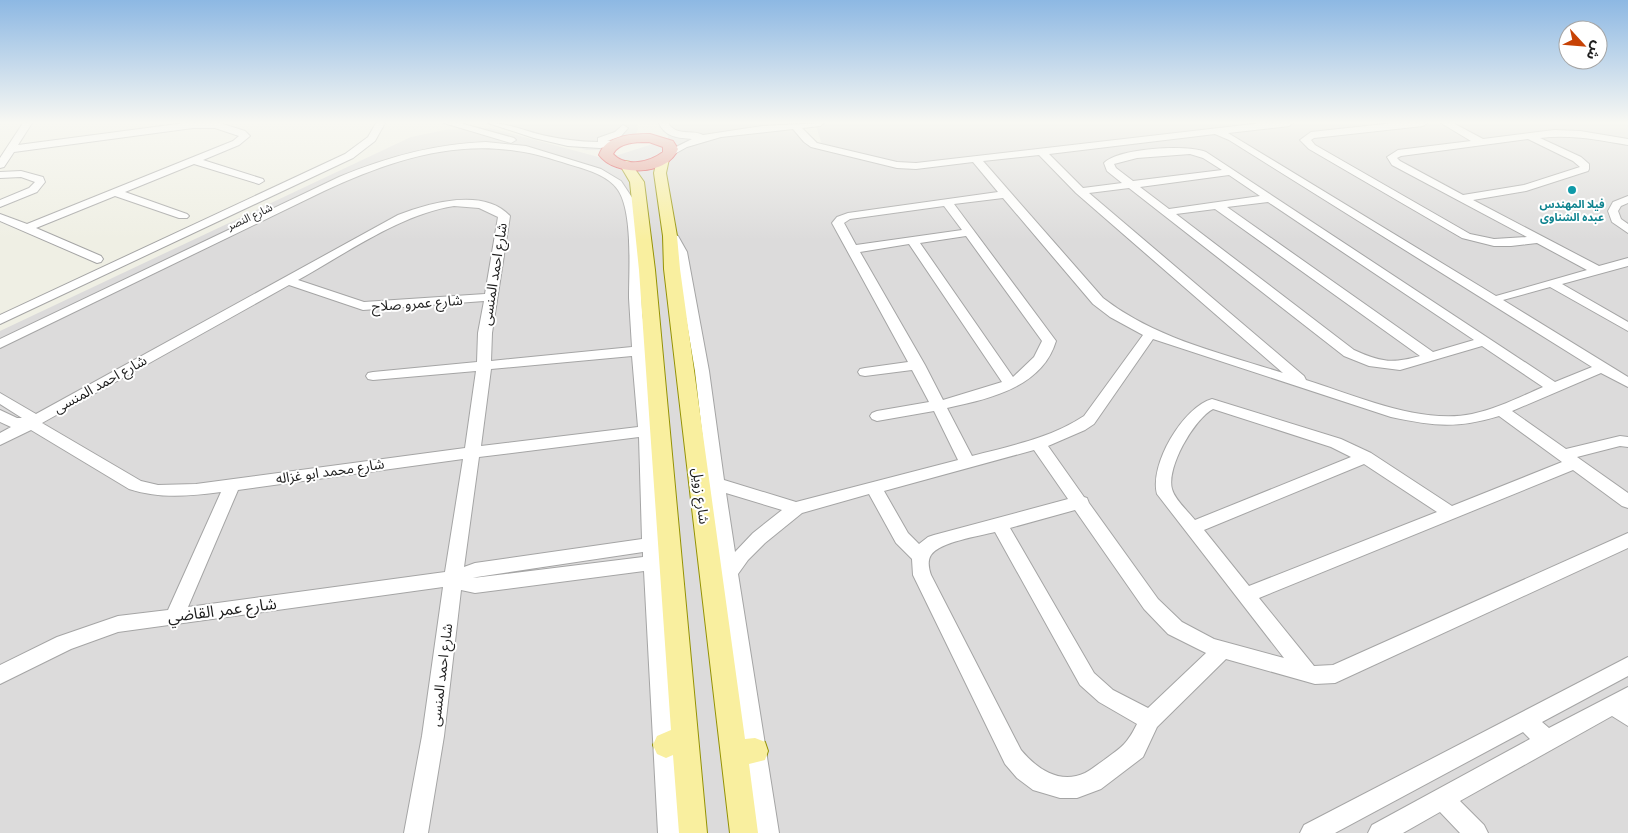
<svg xmlns="http://www.w3.org/2000/svg" width="1628" height="833" font-family="Raleway,'Noto Sans Arabic',sans-serif">
<rect width="100%" height="100%" fill="#efefe4"/>
<g fill="#dcdbdb">
<path d="M480,123H637L638,130L634,137L603,150H587Z"/>
<path d="M667,123H800L799,124L813,143L822,145L815,123H1628V833H0V331L411,137L445,130L490,128L606,159L668,139Z"/>
</g>
<g fill="none" stroke-linecap="round" stroke-linejoin="round">
<defs>
<g id="minor">
<path d="M23,123H32L18,145L185,123H220L245,131L250,136L239,145L203,160L263,179L264,181L259,184L194,164L125,192L187,214L189,216L187,218H179L115,196L36,228L101,256L103,259L101,262L97,263L0,221V214L27,224L233,141L239,136L215,128H193L14,152L4,167L0,168V158Z"/>
<path d="M376,123H385L375,141L353,158L0,324V315L345,154L368,137Z"/>
<path d="M444,123H460L514,138L516,140L511,143Z"/>
<path d="M488,123C507,123 523,130 542,135C560,139 579,142 598,142V138L615,132L623,125L628,128L621,136L607,141H619V145L600,148L568,146L534,138Z"/>
<path d="M659,123H668C677,137 691,129 703,135L762,126L824,123L820,126L802,128L817,143L897,162L916,163L1262,123H1293L1289,126L1228,133L1496,296L1587,270L1537,243L1511,246H1494L1462,238L1309,149L1300,140L1311,132L1394,123H1427L1423,126L1314,138L1311,140L1315,145L1470,234L1494,239L1527,237L1392,165L1387,157L1398,150L1471,141L1441,123H1453L1483,139L1554,130L1580,131L1628,139V145C1599,140 1570,134 1540,138L1581,157L1589,164V169L1588,171L1526,191L1473,200L1599,266L1628,258V266L1562,284L1628,322V331L1550,287L1503,300L1628,377V387L1601,373L1512,411L1566,449L1620,436L1628,437V447L1620,446L1577,457L1628,493V508L1622,506L1573,470L1259,598L1314,666L1333,665L1628,533V548L1335,683L1315,684L1226,659L1157,727L1143,757L1101,789L1077,798H1060L1033,790L1017,778L1005,764L913,575L912,559L896,543L869,494L802,513L765,543L748,560L738,574L779,833H755L708,484L695,371L675,252L669,240L664,236L670,233L678,236L687,252L709,371L724,480L796,502L958,460L934,411L877,421L872,419L870,416L872,413L877,411L929,402L912,370L865,376L860,375L858,372L860,369L865,368L908,362L832,223L837,217L848,213L998,192L973,162L916,169L897,168L811,147L804,142L793,129L721,137L687,147L669,157L666,156V152L692,139C678,138 665,137 659,123ZM1215,134L1229,140L1592,367L1555,382L1206,152C1187,144 1118,148 1104,163L1107,171L1122,183L1083,188L1049,154ZM1528,139L1573,161L1580,167L1524,185L1463,195L1400,161L1397,158L1401,156ZM1190,154L1203,158L1222,170L1133,181L1116,168L1114,164L1137,158ZM1039,155L1076,193L1283,373C1221,353 1156,339 1103,298L983,161ZM1229,175L1260,196L1169,209L1140,187ZM1129,188L1344,356L1369,366L1400,370L1482,346L1543,387C1520,397 1496,409 1472,414C1421,425 1354,395 1306,380L1304,376L1089,193ZM1003,198L1093,304L1110,317L1143,335L1084,416C1051,438 1010,446 972,456L947,408C988,399 1042,388 1056,341L954,204ZM1268,202L1474,340L1433,352L1227,207ZM944,206L962,230L856,245L844,223L850,219ZM1215,209L1420,356C1392,364 1380,362 1354,350L1176,214ZM966,236L1042,341L1034,357L1013,377L920,243ZM909,244L1002,382L943,400L925,365L860,252ZM1153,339L1391,417C1434,426 1456,429 1499,416L1562,462L1452,506L1371,453L1341,439L1212,399C1183,407 1149,465 1157,494L1284,658L1214,639L1182,622L1158,599L1089,503L1087,498L1084,497L1048,446L1085,430L1094,424ZM1213,409L1331,447L1351,457L1195,520C1188,511 1175,500 1172,489C1166,468 1194,419 1213,409ZM1034,450L1068,499L934,535L928,537L919,544L908,533L884,491ZM1364,464L1437,512L1249,586L1204,530ZM726,493L782,510L753,533L735,552ZM1075,510L1144,609L1168,634L1206,653L1148,708L1113,690L1094,673L1010,528ZM995,532L1080,685L1099,702L1137,724C1127,744 1122,747 1104,760C1098,764 1091,770 1085,773C1059,785 1036,768 1021,750L931,575C929,569 927,561 931,555C939,542 980,536 995,532Z"/>
<path d="M486,142L526,146L601,169L621,181L633,199L640,246L642,309L658,478L662,578L682,833H658L644,571L475,593L461,590L444,736L428,833H404L422,736L443,587L118,632L71,649L0,684V665L57,637L118,616L168,610L221,492C189,496 160,499 129,489L31,430L0,445V433L11,427L0,422V410L17,418H22L0,404V393L36,414L398,215C428,203 484,187 510,216L492,333L491,361L632,347C631,331 630,315 629,298C629,271 633,212 618,190C608,175 585,169 568,164C552,159 535,153 517,151C449,140 385,163 324,191L0,348V339L339,177C387,157 434,144 486,142ZM454,206L479,208L498,217L485,294L364,302L298,280C345,254 401,214 454,206ZM289,285L363,310L484,301L478,333L477,362L373,372L368,373L366,376L368,379L373,380L476,371L465,448L196,484L158,485L141,481L42,423ZM632,356L638,427L481,446L491,369ZM639,437L642,539L475,563L464,567L479,457ZM463,459L445,572L188,607L238,490ZM643,552V557L473,578L477,577Z"/>
<path d="M21,171L43,177L45,182L37,192L0,207V200L29,188L35,182L21,177L0,178V172Z"/>
<path d="M1628,196V203L1621,206L1618,211L1621,219L1628,224V233L1612,222L1608,211L1613,202Z"/>
<path d="M1628,657V676L1542,722L1549,728L1628,687V726L1612,716L1460,801L1484,825L1488,833H1460L1440,812L1403,833H1368L1372,825L1530,739L1523,732L1335,833H1300L1304,825Z"/>
</g>
<g id="major">
<path d="M663,155L669,159L666,173L677,236L680,269L745,739L755,738L765,742L768,751L765,760L749,764L758,833H730L664,269L663,236L654,173L657,159Z"/>
<path d="M626,161L630,162L644,182L655,270L707,833H679L673,755L666,758L657,754L653,745L657,736L671,730L639,270L630,182L620,165Z"/>
</g>
<path id="highway" d="M650,134L673,141L678,149C668,176 615,177 599,155C606,135 632,134 650,134ZM649,142L663,147V152C650,162 626,168 613,154C619,142 637,142 649,142Z"/>
</defs>
<use href="#minor" stroke="#a5a5a5" stroke-width="2"/>
<use href="#major" stroke="#949204" stroke-width="2"/>
<use href="#highway" stroke="#d6282d" stroke-width="2"/>
<use href="#minor" fill="#fff" fill-rule="evenodd"/>
<use href="#major" fill="#f9ef9f" fill-rule="evenodd"/>
<use href="#highway" fill="#e4998e" fill-rule="evenodd"/>
</g>
<linearGradient id="sky" x2="0" y2="1"><stop stop-color="#8db8e3"/><stop offset="0.51" stop-color="#f8f8f3"/><stop offset="1" stop-color="#f8f8f3" stop-opacity="0"/></linearGradient>
<rect width="1628" height="240" fill="url(#sky)"/>
<circle fill="#0f9aa8" stroke="#fff" stroke-width="2" cx="1572" cy="190" r="5"/>
<g text-anchor="middle" dominant-baseline="central" stroke-width="4" stroke-linejoin="round" paint-order="stroke">
<g font-size="11" font-weight="bold" fill="#0d838f" stroke="#fff">
<text x="1572" y="204">فيلا المهندس<tspan x="1572" dy="13">عبده الشناوى</tspan></text>
</g>
<g font-size="11" fill="#1e1e1e" stroke="#fff">
<text transform="translate(250 217) rotate(-25)">شارع النصر</text>
</g>
<g font-size="14" fill="#1e1e1e" stroke="#fff">
<text transform="translate(494 274) rotate(-81)">شارع احمد المنسى</text>
<text transform="translate(417 303) rotate(-4)">شارع عمرو صلاح</text>
<text transform="translate(100 384) rotate(-29)">شارع احمد المنسى</text>
<text transform="translate(330 471) rotate(-8)">شارع محمد ابو غزاله</text>
<text transform="translate(701 496) rotate(83)">شارع زويل</text>
<text transform="translate(441 675) rotate(-83)">شارع احمد المنسى</text>
</g>
<g font-size="16" fill="#1e1e1e" stroke="#fff">
<text transform="translate(222 610) rotate(-7)">شارع عمر القاضي</text>
</g>
</g>
<g transform="translate(1583 45) rotate(116)"><circle r="24" fill="#ffffff" stroke="#a5a5a5"/>
<path d="M0-4L9 19L0 12L-9 19Z" fill="#c74205"/>
<text y="-8" font-size="14" font-weight="bold" text-anchor="middle" fill="#1e1e1e">ش</text>
</g>
</svg>
